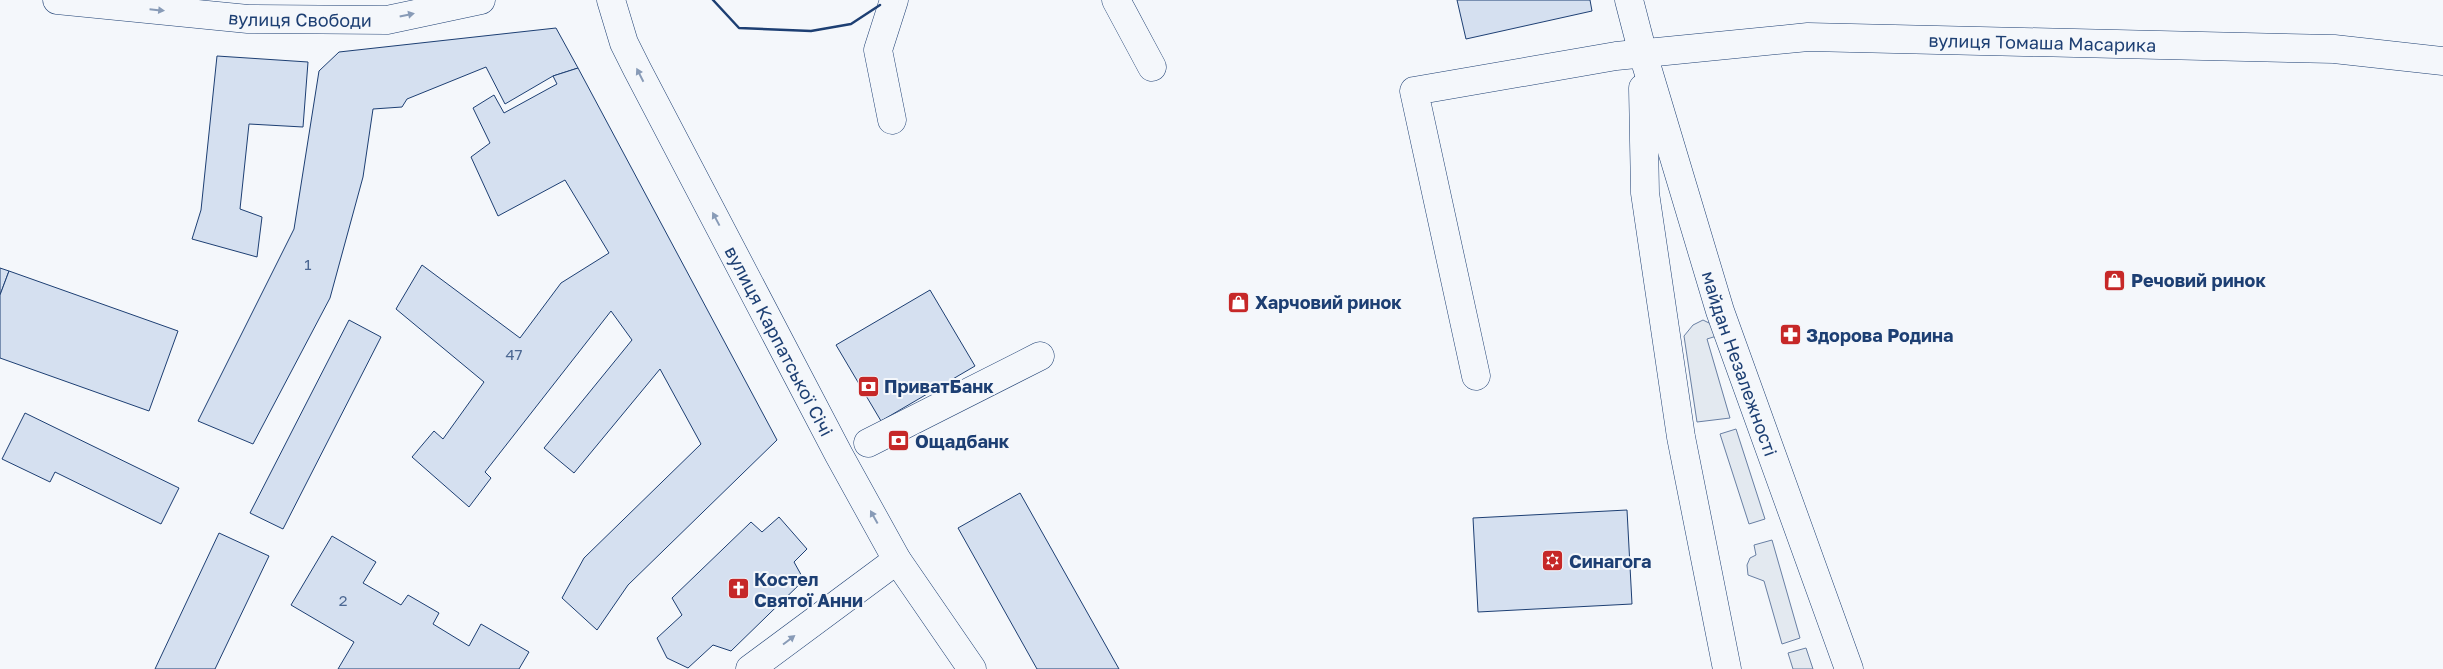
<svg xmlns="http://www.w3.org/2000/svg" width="2443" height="669" font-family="'Golos Text',sans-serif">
<rect width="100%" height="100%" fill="#f4f7fb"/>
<g fill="#e3e9f0" stroke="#687fa3">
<path d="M1703,320L1717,327L1720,335L1707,339L1730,418L1697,422L1684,336L1693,325Z"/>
<path d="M1736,429L1765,519L1749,524L1720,434Z"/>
<path d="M1772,540L1800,638L1782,644L1764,581L1748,575L1747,565L1750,558L1756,555L1754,545Z"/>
<path d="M1806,648L1813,669H1793L1788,653Z"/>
</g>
<g fill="#d5e0f0" stroke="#1d3f73">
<path d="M1457,0H1590L1592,11L1466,39Z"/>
<path d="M556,28L578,68L553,76L505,104L486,67L407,99L402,107L373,109L363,177L330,298L253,444L198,421L294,229L319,71L339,52Z"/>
<path d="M217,56L308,62L303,127L249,124L240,209L262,217L257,257L192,239L201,210Z"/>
<path d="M578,68L777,440L628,585L597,630L562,598L584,558L701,444L660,369L574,473L544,448L632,340L611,311L485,472L491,478L469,507L412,457L434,431L443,439L484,382L396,309L422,265L520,338L561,283L609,253L565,180L498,216L471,157L490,143L473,108L494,95L504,113L557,84L553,76Z"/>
<path d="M0,268L9,271L0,295Z"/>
<path d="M9,271L178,331L149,411L0,358V295Z"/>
<path d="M930,290L975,366L881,421L836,345Z"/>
<path d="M349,320L381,337L283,529L250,513Z"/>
<path d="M25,413L179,488L161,524L55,472L50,482L2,459Z"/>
<path d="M1020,493L1119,669H1037L958,528Z"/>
<path d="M1627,510L1632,604L1478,612L1473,518Z"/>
<path d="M779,517L807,549L794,562L804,580L731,651L713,645L688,668L667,658L657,638L682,615L672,598L751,522L762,532Z"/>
<path d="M219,533L269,556L215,669H155Z"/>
<path d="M332,536L376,562L363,583L401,605L408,595L439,613L433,624L469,646L481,624L529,652L519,669H338L354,642L291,605Z"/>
</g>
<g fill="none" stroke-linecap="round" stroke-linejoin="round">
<defs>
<g id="minor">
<path id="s1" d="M611,0L624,43L637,69L839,455L897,560L972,669"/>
<path d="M1116,0L1152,67"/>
<path id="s2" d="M1629,0L1643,54L1720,311L1849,669"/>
<path d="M1643,88L1645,193L1681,437L1727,669"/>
<path d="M892,120L878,50L894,0"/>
<path id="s3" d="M1476,376L1414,91L1616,56L1808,37L2334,49L2443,61"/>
<path d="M868,443L1040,356"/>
<path d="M750,669L897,560"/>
</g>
<g id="major">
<path id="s4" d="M57,0L248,19L387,20L481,0"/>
</g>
</defs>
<use href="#minor" stroke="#1d3f73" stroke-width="29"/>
<use href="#major" stroke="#1d3f73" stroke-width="29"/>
<use href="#minor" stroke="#f4f7fb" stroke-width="28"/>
<use href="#major" stroke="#f4f7fb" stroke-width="28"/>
<path stroke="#1d3f73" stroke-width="2.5" d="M713,0L739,28L811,31L851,24L880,5"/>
</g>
<defs><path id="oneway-solid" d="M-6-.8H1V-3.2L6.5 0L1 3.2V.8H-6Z" transform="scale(1.25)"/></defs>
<g fill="#889bb7">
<use href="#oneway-solid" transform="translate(157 10) rotate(6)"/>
<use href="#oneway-solid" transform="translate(407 15) rotate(-12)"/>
<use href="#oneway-solid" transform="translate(640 75) rotate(-117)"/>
<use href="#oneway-solid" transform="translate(716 219) rotate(-118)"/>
<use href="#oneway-solid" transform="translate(874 517) rotate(-119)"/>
<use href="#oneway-solid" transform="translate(789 640) rotate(-37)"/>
</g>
<defs>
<symbol id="shop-square" viewBox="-11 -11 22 22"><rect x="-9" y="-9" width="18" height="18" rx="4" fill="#c62828" stroke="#f4f7fb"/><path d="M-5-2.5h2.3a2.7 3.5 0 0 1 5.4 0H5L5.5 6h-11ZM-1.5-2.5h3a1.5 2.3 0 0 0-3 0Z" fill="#fff"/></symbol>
<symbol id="pharmacy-square" viewBox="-11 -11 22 22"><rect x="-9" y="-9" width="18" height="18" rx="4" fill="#c62828" stroke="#f4f7fb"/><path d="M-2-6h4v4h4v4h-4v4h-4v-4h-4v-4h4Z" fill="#fff"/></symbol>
<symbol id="bank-square" viewBox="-11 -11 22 22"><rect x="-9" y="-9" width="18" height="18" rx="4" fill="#c62828" stroke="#f4f7fb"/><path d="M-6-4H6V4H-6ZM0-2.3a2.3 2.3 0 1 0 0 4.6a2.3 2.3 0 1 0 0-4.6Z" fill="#fff"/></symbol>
<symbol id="synagogue-square" viewBox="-11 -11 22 22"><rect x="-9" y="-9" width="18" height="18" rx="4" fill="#c62828" stroke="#f4f7fb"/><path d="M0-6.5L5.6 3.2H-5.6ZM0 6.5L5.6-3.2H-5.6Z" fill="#fff"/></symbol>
<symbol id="church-square" viewBox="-11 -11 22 22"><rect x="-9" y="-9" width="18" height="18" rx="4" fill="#c62828" stroke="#f4f7fb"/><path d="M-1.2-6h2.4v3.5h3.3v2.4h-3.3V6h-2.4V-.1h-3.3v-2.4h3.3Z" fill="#fff"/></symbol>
</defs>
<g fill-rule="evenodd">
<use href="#shop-square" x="2102" y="268" width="25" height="25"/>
<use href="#shop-square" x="1226" y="290" width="25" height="25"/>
<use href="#pharmacy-square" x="1778" y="322" width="25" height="25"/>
<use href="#bank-square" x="856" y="374" width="25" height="25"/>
<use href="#bank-square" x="886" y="428" width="25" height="25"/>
<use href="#synagogue-square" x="1540" y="548" width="25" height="25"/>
<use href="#church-square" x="726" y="576" width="25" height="25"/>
</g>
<g text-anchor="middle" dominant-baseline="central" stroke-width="4" stroke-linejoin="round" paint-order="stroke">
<g font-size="15" fill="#4b6792">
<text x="308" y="264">1</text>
<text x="514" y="354">47</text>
<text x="343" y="600">2</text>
</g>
<g font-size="18" fill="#1d3f73" stroke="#f4f7fb">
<text stroke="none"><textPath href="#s4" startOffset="244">вулиця Свободи</textPath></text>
<text stroke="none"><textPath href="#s3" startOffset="924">вулиця Томаша Масарика</textPath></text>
<text stroke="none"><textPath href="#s1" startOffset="381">вулиця Карпатської Січі</textPath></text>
<text stroke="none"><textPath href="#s2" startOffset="380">майдан Незалежності</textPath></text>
</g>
<g font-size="18" font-weight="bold" fill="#1d3f73" stroke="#f4f7fb" text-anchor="start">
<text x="2131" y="280">Речовий ринок</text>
<text x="1255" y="302">Харчовий ринок</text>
<text x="1806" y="335">Здорова Родина</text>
<text x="884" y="386">ПриватБанк</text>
<text x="915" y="441">Ощадбанк</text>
<text x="1569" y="561">Синагога</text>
<text x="754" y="579">Костел<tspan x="754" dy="21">Святої Анни</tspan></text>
</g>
</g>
</svg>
